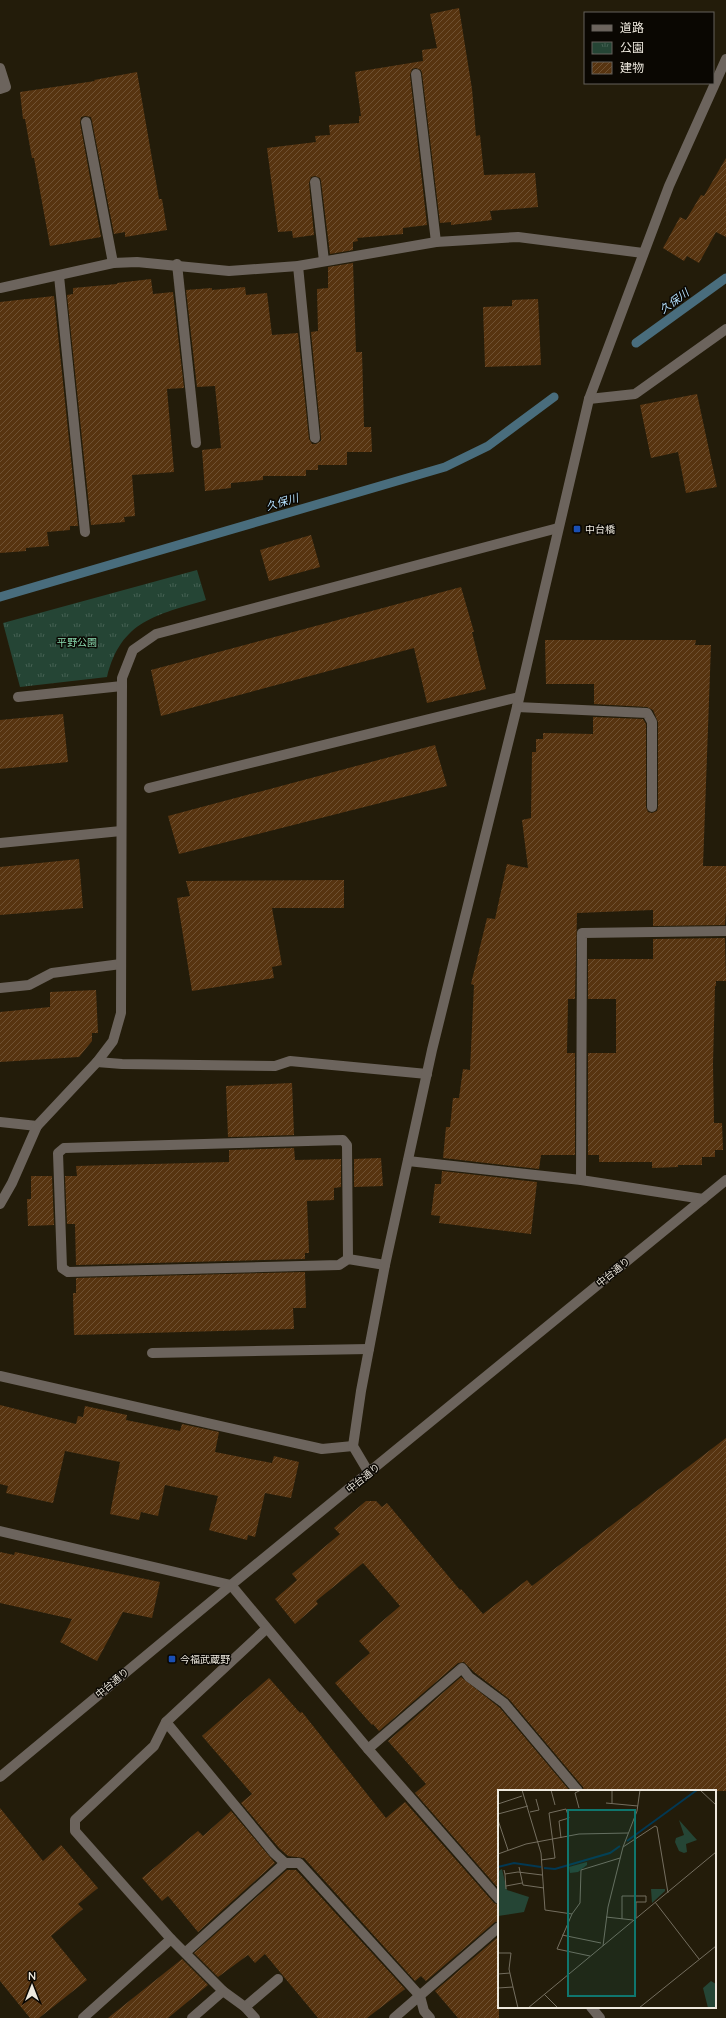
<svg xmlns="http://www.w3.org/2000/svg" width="726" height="2018" font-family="Quicksand,'Noto Sans JP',sans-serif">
<defs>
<pattern id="park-tufts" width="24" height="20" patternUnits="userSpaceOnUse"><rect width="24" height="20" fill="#254535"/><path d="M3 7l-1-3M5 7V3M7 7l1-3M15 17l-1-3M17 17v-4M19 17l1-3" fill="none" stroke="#456052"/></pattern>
<pattern id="building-hatch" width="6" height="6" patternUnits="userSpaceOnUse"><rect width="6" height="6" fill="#573410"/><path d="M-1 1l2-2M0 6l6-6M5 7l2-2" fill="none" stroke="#6f5132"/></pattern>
</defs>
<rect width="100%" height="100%" fill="#231c0a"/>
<path fill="url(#park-tufts)" d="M197,570L206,600C157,615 121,620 107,677L20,687L3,623Z"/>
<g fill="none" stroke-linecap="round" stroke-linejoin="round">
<g stroke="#496d7d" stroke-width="9">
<path d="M636,343L726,278"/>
<path d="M0,597L445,467L488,446L554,397"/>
</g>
</g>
<g fill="url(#building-hatch)">
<path d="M459,8L472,89L476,136L480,135L484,175L535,173L538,207L490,211L492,220L451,225V222L440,223L422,73L421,70L416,68L412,69L410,75L427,225L403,228V234L357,238L358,241L353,242V250L330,254L321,181L320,178L315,176L311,177L309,183L314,235L293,238L292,231L278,232L267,148L316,142L315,136L330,135L329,125L359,123V116H361L355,72L423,61L422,50L437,48L430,14Z"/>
<path d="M137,72L159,199H162L167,230L125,237V232L114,234L92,121L91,117L85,116L81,117L80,123L101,237L50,246L34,158H32L25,119H23L20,92L95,81L94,80Z"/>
<path d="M726,158V237L716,232L699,263L687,256L684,261L663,248L680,217L686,220L701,195L704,196Z"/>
<path d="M353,263L356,352H362L364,427H371L372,452H347V465H318V470H306V476H263V480L231,483V488L205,491L202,450L221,448L215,386L197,387L186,290L212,288V290L245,287L246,295L267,293L272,335L298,333L309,439L312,444H316L321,441V437L311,332L318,331L317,289L328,288V267Z"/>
<path d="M151,279L153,294L173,292L184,388L167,389L174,472L132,475L135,516L124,517L125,522L91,525L67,295L73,294V288L117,284V283Z"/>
<path d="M54,296L78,526H70V530L47,532L49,546L26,548V551L0,553V302Z"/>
<path d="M538,299L541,365L485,367L483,307L512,306V300Z"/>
<path d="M697,394L717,487L686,493L678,452L651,458L640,405Z"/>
<path d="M311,535L320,567L269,581L260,550Z"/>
<path d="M461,587L474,632H472L486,689L427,703L414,648L161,716L151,670Z"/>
<path d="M545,640H696L695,645H711L703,866H726V910L725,925L653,926V910L577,913L575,999H568L567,1053H575V1155H541L539,1169L443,1158L446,1127H450L453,1098H459L463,1069L470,1070L474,985L471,984L487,918L495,919L507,864L528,868L522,820L531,818L532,752H536V739H543V733L593,734V717L643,719L646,724V807L648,812L652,813L657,811L658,807V722L653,710L647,707L594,704V684H546Z"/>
<path d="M63,714L68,762L0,769V720Z"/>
<path d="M435,745L447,786L179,854L168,816Z"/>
<path d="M79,859L83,908L0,915V867Z"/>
<path d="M344,880V908H272L282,965L272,967L274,978L192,991L177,898L190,896L186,881Z"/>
<path d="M725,938L726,981H716V986H715L713,1064L714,1123H722L723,1150H715V1157H702V1165H678V1167L652,1168V1162H599V1155H588V1053H616V999H588V959H653V939Z"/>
<path d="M96,990L98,1033H92V1041L79,1057L0,1062V1012L50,1007V992Z"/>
<path d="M292,1083L294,1135L228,1137L226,1086Z"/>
<path d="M294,1148L295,1160L341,1159V1187L334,1188V1200L307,1201L309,1253H305V1259L76,1265L75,1224H67L65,1176H77L76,1166L229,1162V1150Z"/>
<path d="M381,1158L383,1186L354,1187V1159Z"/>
<path d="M442,1171L537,1182L531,1234L439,1223L440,1216L431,1215L435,1184H441Z"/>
<path d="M31,1176H52L54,1225L28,1226L27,1199H31Z"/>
<path d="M305,1272L306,1308H293L294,1329L74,1335L73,1293H76V1278Z"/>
<path d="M0,1405L76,1424L78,1416L83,1417L85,1406L127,1415L126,1420L180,1431L182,1424L219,1432L215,1452L272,1463L274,1456L299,1462L291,1498L265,1493L255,1537L248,1535L247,1540L209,1530L218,1496L165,1485L158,1516L141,1512L139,1520L110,1514L120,1462L65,1451L53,1503L6,1493L8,1486L0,1484Z"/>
<path d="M726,1438V1791H584L583,1787L509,1699L474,1672L464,1662L458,1663L379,1731L373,1724L372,1725L335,1683L370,1653L359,1641L400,1606L363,1563L316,1601L318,1604L295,1624L275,1599L297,1580L292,1574L340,1534L334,1528L366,1501H376L382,1507L387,1503L460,1590L461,1589L483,1614L527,1580L532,1586Z"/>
<path d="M0,1552L14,1555L15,1552L160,1582L152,1618L123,1612L97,1661L60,1642L72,1619L0,1603Z"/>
<path d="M461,1677L500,1708L570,1791H499V1889L415,1793L426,1784L388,1741Z"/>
<path d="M269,1678L300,1713L302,1712L386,1818L405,1802L494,1903L499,1905V1921L495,1922L426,1981L421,1976L415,1981L304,1858L288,1856L279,1848L241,1803L252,1794L202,1736Z"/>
<path d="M0,1808L43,1861L61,1845L98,1888L78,1904L83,1909L51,1936L87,1980L39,2018H30L0,1981Z"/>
<path d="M231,1811L275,1863L198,1932L168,1896L162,1901L142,1878L198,1831L203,1836Z"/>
<path d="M287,1870H296L405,1989L367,2018H318L265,1954L255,1963L248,1955L218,1977L194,1953Z"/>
<path d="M499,1936V2018H458L435,1991Z"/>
<path d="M182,1959L208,1985L168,2018H108Z"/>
</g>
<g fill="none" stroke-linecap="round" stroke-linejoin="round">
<g stroke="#6c645d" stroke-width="10">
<path d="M0,68L6,87L0,89"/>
<path d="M416,74L436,242"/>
<path d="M86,122L113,263"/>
<path d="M315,182L324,261"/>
<path d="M177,264L196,443"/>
<path d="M298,266L315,438"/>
<path d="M59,276L85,532"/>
<path d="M0,288L113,263L137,262L229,271L298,266L436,242L518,237L643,253"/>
<path d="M589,399L635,394L726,329"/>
<path d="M18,697L122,686"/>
<path d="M517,707L647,713L652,722V807"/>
<path d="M149,788L519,697"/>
<path d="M0,843L121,831"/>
<path d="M0,988L29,985L52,973L121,964"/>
<path d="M97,1062L122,1064L275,1066L290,1061L427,1074"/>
<path d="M0,1122L37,1126L97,1062L113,1041L121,1013L122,678L133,650L156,634L558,528"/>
<path d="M408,1161L581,1180L703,1199"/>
<path d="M581,1180L582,933L726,931"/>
<path d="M0,1204L12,1183L37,1126"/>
<path d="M348,1259L347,1145L343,1140L64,1148L58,1153L62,1268L68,1272L339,1265L348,1259L385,1265"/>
<path d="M152,1353L369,1349"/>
<path d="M0,1376L322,1449L353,1446"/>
<path d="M369,1473L353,1446L361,1391L385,1265L432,1050L517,707L589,399L669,186L726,59"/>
<path d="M0,1531L231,1585L368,1749L499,1899"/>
<path d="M166,1722L274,1853L285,1863H299L420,1996L424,2011L430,2018"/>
<path d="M368,1749L462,1668L469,1677L504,1703L578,1791"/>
<path d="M0,1777L231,1585L726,1180"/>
<path d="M186,1952L285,1863"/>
<path d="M245,2007L278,1979"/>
<path d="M591,2007L600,2018"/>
<path d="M83,2018L171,1939"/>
<path d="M192,2018L223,1991"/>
<path d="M255,2018L245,2007L223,1991L171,1939L75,1831V1820L154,1746L166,1722L266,1629"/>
<path d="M394,2018L499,1927"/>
</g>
</g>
<g fill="#1a4fb4" stroke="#0a0702" stroke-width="1.5">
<rect x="573" y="525" width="8" height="8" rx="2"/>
<rect x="168" y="1655" width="8" height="8" rx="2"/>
</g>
<g text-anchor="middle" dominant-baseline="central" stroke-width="3" stroke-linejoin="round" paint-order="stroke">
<g font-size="10" fill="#eee9de" stroke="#0a0702" text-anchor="start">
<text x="585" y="529">中台橋</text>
<text x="180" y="1659">今福武蔵野</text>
</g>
<g font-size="10" fill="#8bdcb1" stroke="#0a0702">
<text x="77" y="642">平野公園</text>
</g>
<g font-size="10" fill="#eee9de" stroke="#0a0702">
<text transform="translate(613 1272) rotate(-39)">中台通り</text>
<text transform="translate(363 1478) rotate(-39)">中台通り</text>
<text transform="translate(112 1683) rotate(-40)">中台通り</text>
</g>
<g font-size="11" font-style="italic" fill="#b3defb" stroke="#0a0702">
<text transform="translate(674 301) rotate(-36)">久保川</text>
<text transform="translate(282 502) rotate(-16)">久保川</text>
</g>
</g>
<g transform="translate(498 1790)">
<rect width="218" height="218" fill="#231c0a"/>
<path d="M181,30L199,50L188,54L189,62L186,63L181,61L177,52L178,48L186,45ZM4,79L9,100L31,107L26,122L0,126V81ZM213,191L218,194V218H210L205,198Z" fill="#254535"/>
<path d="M89,72V75L80,82L72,83L71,77ZM153,99H167V101L154,113Z" fill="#254535"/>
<path fill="none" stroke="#023853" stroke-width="2" d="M129,51L199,0M0,77L16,73L43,77M46,78L57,79L112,63L122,56"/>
<path fill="none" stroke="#746e5f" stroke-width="1" d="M24,0L43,63L47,120L74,124L82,113L83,80L122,68M53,0L57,15M202,0L218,15M108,13L140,16M114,13V0M0,14L24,6M81,18L77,3L83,0M32,22L41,20L38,9M0,24L30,16M0,30L10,60M125,57L157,36L159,37L170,103M0,64L28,54L81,44L130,43M43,70L57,68L51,23L68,19L71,28L61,31L63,48M21,77L25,95L46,98M6,80L7,84L20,82L44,85M7,84L8,99M8,96L24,93M157,112L201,169M74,124L59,159L92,166M108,127L135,130M124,129V106H148V112H138V128M64,145L103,153M105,156L110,117L125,57L139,21L142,0M0,163H13L11,179L15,197M0,184L12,183M0,198L15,197L20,218M46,204L60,218M30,218L218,62M141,218L218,156"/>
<path fill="#0f766e" fill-opacity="0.15" stroke="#0f766e" stroke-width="2" d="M70,20H137V206H70Z"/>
<rect width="218" height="218" fill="none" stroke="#eee9de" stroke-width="2"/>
</g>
<rect x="584" y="12" width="130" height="72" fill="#0a0702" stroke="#65615a"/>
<rect x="592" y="25" width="20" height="6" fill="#6c645d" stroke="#65615a"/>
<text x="620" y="32" font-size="12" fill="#eee9de">道路</text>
<rect x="592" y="42" width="20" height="12" fill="url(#park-tufts)" stroke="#65615a"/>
<text x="620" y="52" font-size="12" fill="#eee9de">公園</text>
<rect x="592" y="62" width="20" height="12" fill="url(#building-hatch)" stroke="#65615a"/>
<text x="620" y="72" font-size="12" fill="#eee9de">建物</text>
<g transform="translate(32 1986)" stroke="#0a0702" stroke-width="3" paint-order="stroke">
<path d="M0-3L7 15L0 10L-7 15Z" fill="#eee9de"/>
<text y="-6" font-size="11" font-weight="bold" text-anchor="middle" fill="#eee9de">N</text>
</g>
</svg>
